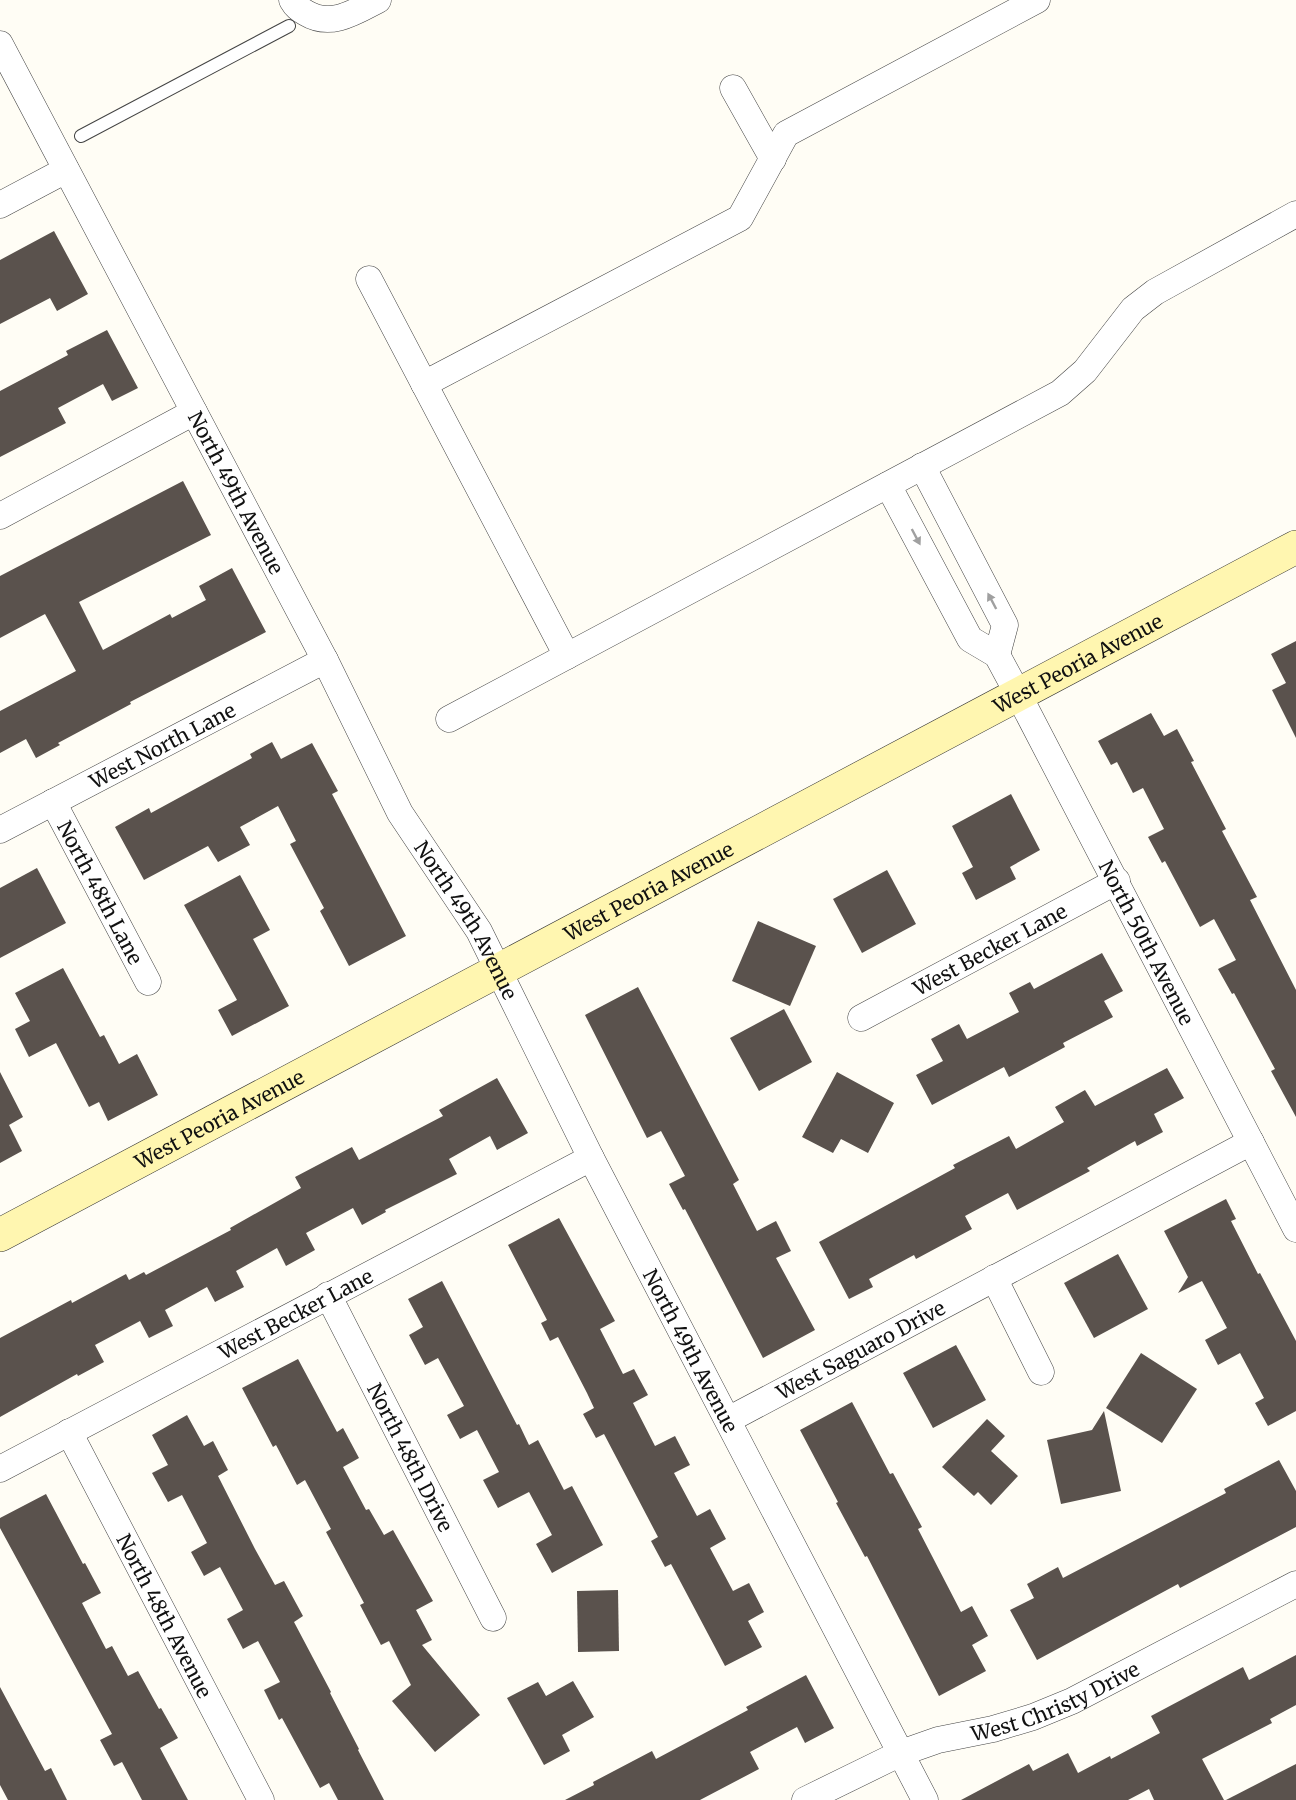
<svg xmlns="http://www.w3.org/2000/svg" width="1296" height="1800" font-family="Merriweather,serif">
<rect width="100%" height="100%" fill="#fffdf5"/>
<g fill="#5a524d">
<path d="M54,231L88,294L57,311L50,298L0,324V260Z"/>
<path d="M107,330L138,388L112,401L103,384L58,408L66,423L0,457V391L68,355L66,351Z"/>
<path d="M183,481L211,535L79,602L103,650L170,614L172,618L206,600L199,586L232,568L266,632L130,702L131,704L58,743L60,745L36,758L26,739L0,753V711L76,671L45,614L0,638V576Z"/>
<path d="M1296,641V738L1272,690L1286,683L1271,654Z"/>
<path d="M1151,713L1164,736L1177,729L1194,761L1191,762L1226,829L1222,831L1257,897L1250,900L1296,990V1117L1271,1071L1275,1069L1234,993L1232,994L1218,969L1236,960L1214,919L1200,927L1165,861L1162,863L1148,837L1164,829L1143,788L1133,793L1117,762L1111,765L1098,741Z"/>
<path d="M272,742L281,759L312,743L338,791L332,794L406,936L349,966L320,911L324,908L290,844L296,841L278,806L240,827L250,845L218,862L208,846L144,880L115,827L149,808L151,813L252,758L250,754Z"/>
<path d="M1011,794L1040,850L1010,867L1016,879L976,900L962,873L973,867L952,826Z"/>
<path d="M37,868L66,923L0,958V888Z"/>
<path d="M887,870L916,924L862,953L833,899Z"/>
<path d="M240,875L270,930L253,939L289,1006L232,1036L218,1010L237,1000L184,905Z"/>
<path d="M758,921L816,946L790,1006L732,981Z"/>
<path d="M1102,953L1123,991L1104,1001L1113,1017L1063,1043L1065,1047L1009,1077L1004,1067L932,1105L916,1075L943,1061L931,1039L959,1024L967,1039L1019,1012L1009,993L1030,982L1034,989Z"/>
<path d="M63,968L100,1037L104,1035L119,1064L137,1054L158,1095L108,1121L99,1102L89,1107L56,1043L29,1057L15,1029L30,1021L15,993Z"/>
<path d="M638,987L739,1180L733,1184L757,1231L776,1221L791,1251L776,1258L815,1330L763,1358L685,1209L683,1210L669,1184L685,1176L661,1131L647,1138L585,1015Z"/>
<path d="M784,1009L812,1062L759,1091L730,1038Z"/>
<path d="M1167,1068L1184,1098L1154,1114L1163,1132L1137,1146L1135,1141L1087,1168L1090,1171L1017,1210L1008,1193L965,1216L972,1229L916,1259L914,1255L869,1279L873,1287L849,1299L819,1242L955,1168L953,1165L1009,1136L1016,1149L1064,1122L1055,1107L1085,1090L1095,1106Z"/>
<path d="M0,1072L23,1117L9,1125L22,1151L0,1163Z"/>
<path d="M837,1072L894,1103L868,1153L841,1139L833,1153L802,1137Z"/>
<path d="M497,1078L528,1133L497,1150L490,1136L449,1159L457,1174L385,1210L386,1212L362,1225L353,1208L306,1233L315,1250L286,1266L277,1248L236,1271L244,1287L215,1302L207,1287L165,1310L173,1326L149,1338L140,1321L95,1345L104,1362L78,1376L77,1374L0,1417V1338L71,1300L72,1303L126,1274L129,1280L144,1272L146,1275L231,1230L230,1228L301,1188L295,1177L352,1147L359,1160L443,1116L439,1110Z"/>
<path d="M1226,1199L1236,1219L1231,1221L1258,1274L1260,1273L1296,1341V1411L1268,1426L1255,1403L1264,1398L1240,1353L1218,1365L1205,1340L1227,1328L1202,1281L1178,1293L1188,1277L1164,1231Z"/>
<path d="M559,1218L615,1321L600,1329L623,1374L634,1369L648,1395L633,1403L655,1446L675,1436L690,1465L674,1473L697,1516L710,1509L726,1539L710,1548L733,1591L749,1583L764,1612L748,1621L762,1647L725,1666L671,1564L665,1567L651,1541L658,1537L604,1434L596,1438L583,1414L594,1408L587,1393L558,1337L550,1341L541,1323L547,1320L508,1245Z"/>
<path d="M1118,1254L1148,1309L1094,1338L1064,1283Z"/>
<path d="M442,1281L517,1425L519,1424L529,1445L538,1440L564,1490L572,1486L603,1545L552,1573L536,1544L552,1535L529,1492L498,1508L483,1480L499,1472L477,1430L460,1439L447,1415L464,1406L438,1358L425,1365L409,1335L423,1327L408,1299Z"/>
<path d="M956,1345L986,1400L933,1428L903,1373Z"/>
<path d="M1141,1353L1197,1389L1162,1443L1106,1408Z"/>
<path d="M298,1359L337,1432L343,1428L359,1458L343,1467L366,1510L369,1509L384,1535L393,1530L433,1601L416,1610L432,1640L422,1645L480,1715L435,1752L392,1701L411,1685L389,1641L381,1645L360,1605L364,1603L326,1532L331,1529L305,1480L297,1485L276,1445L273,1447L242,1388Z"/>
<path d="M852,1402L890,1474L893,1473L922,1527L918,1529L961,1612L972,1606L988,1636L972,1645L986,1671L939,1696L867,1556L865,1557L836,1503L838,1502L800,1430Z"/>
<path d="M1104,1411L1121,1491L1061,1504L1047,1440L1092,1430Z"/>
<path d="M187,1415L204,1446L213,1441L228,1470L218,1476L255,1549L275,1585L284,1581L303,1616L294,1622L331,1692L330,1693L359,1749L358,1750L384,1800H338L329,1783L320,1788L282,1718L279,1720L264,1690L280,1682L258,1641L243,1649L227,1619L243,1610L220,1567L204,1576L191,1552L207,1543L182,1495L168,1502L152,1473L168,1465L152,1435Z"/>
<path d="M987,1419L1005,1436L991,1451L1018,1476L991,1505L978,1492L974,1496L942,1467Z"/>
<path d="M1279,1460L1296,1491V1527L1180,1588L1178,1584L1037,1660L1010,1610L1034,1598L1027,1584L1058,1567L1063,1578L1226,1493L1224,1489Z"/>
<path d="M46,1494L83,1564L85,1563L101,1593L82,1603L106,1649L112,1646L128,1676L138,1671L159,1709L161,1708L178,1738L160,1748L188,1800H142L122,1762L114,1766L100,1740L112,1734L0,1528V1518Z"/>
<path d="M618,1590L619,1651L578,1652L577,1591Z"/>
<path d="M1296,1655V1705L1270,1719L1272,1723L1202,1759L1224,1800H1154L1149,1789L1128,1800H961L1029,1764L1033,1771L1068,1753L1078,1773L1110,1756L1111,1759L1160,1733L1151,1716L1243,1667L1249,1680Z"/>
<path d="M806,1675L834,1728L805,1743L797,1727L750,1752L759,1769L700,1800H565L594,1785L593,1782L652,1751L656,1759L748,1710L746,1707Z"/>
<path d="M573,1681L594,1717L562,1735L570,1751L544,1765L507,1698L538,1682L546,1696Z"/>
<path d="M0,1687L45,1771L51,1768L67,1800H8L0,1785Z"/>
<path d="M1296,1764V1800H1226Z"/>
</g>
<g fill="none" stroke-linecap="round" stroke-linejoin="round">
<defs>
<path id="service" d="M81,136L289,26"/>
<g id="minor">
<path d="M292,0C296,7 299,9 306,13C331,28 355,12 378,0"/>
<path id="s1" d="M0,44L325,660L400,813L479,931L591,1158L925,1800"/>
<path d="M733,88L773,159"/>
<path d="M0,205L66,170"/>
<path d="M369,279L567,656"/>
<path d="M424,384L740,218L786,134L1037,0"/>
<path d="M922,466L1005,625L997,655"/>
<path id="s2" d="M888,485L970,639L997,655L1018,694L1296,1229"/>
<path d="M0,516L194,412"/>
<path d="M449,719L1060,393L1085,371L1133,309L1155,292L1296,214"/>
<path id="s3" d="M53,802L148,982"/>
<path id="s4" d="M0,830L325,660"/>
<path id="s5" d="M861,1018L1117,881"/>
<path d="M994,1278L1041,1372"/>
<path id="s6" d="M328,1295L493,1618"/>
<path id="s7" d="M728,1420L1251,1142"/>
<path id="s8" d="M69,1432L261,1800"/>
<path id="s9" d="M0,1469L591,1158"/>
<path id="s10" d="M805,1800L901,1753L938,1740L993,1729L1033,1717L1072,1701L1296,1584"/>
</g>
<g id="secondary">
<path id="s11" d="M0,1235L1296,547"/>
</g>
</defs>
<use href="#service" stroke="#444" stroke-width="14"/>
<use href="#minor" stroke="#444" stroke-width="27"/>
<use href="#secondary" stroke="#333" stroke-width="34"/>
<use href="#service" stroke="#fff" stroke-width="12"/>
<use href="#minor" stroke="#fff" stroke-width="26"/>
<use href="#secondary" stroke="#fff6b0" stroke-width="33"/>
</g>
<defs><path id="oneway-solid" d="M-6-.8H1V-3.2L6.5 0L1 3.2V.8H-6Z" transform="scale(1.5)"/></defs>
<g fill="#a0a0a0">
<use href="#oneway-solid" transform="translate(916 537) rotate(62)"/>
<use href="#oneway-solid" transform="translate(992 601) rotate(-118)"/>
</g>
<g text-anchor="middle" dominant-baseline="central" stroke-width="6" stroke-linejoin="round" paint-order="stroke">
<g font-size="20" fill="#111" stroke="#fff">
<text stroke="none"><textPath href="#s1" startOffset="507">North 49th Avenue</textPath></text>
<text stroke="none"><textPath href="#s11" startOffset="1220">West Peoria Avenue</textPath></text>
<text stroke="none"><textPath href="#s4" startOffset="183">West North Lane</textPath></text>
<text stroke="none"><textPath href="#s11" startOffset="734">West Peoria Avenue</textPath></text>
<text stroke="none"><textPath href="#s3" startOffset="102">North 48th Lane</textPath></text>
<text stroke="none"><textPath href="#s1" startOffset="993">North 49th Avenue</textPath></text>
<text stroke="none"><textPath href="#s2" startOffset="530">North 50th Avenue</textPath></text>
<text stroke="none"><textPath href="#s5" startOffset="146">West Becker Lane</textPath></text>
<text stroke="none"><textPath href="#s11" startOffset="248">West Peoria Avenue</textPath></text>
<text stroke="none"><textPath href="#s9" startOffset="334">West Becker Lane</textPath></text>
<text stroke="none"><textPath href="#s7" startOffset="150">West Saguaro Drive</textPath></text>
<text stroke="none"><textPath href="#s1" startOffset="1479">North 49th Avenue</textPath></text>
<text stroke="none"><textPath href="#s6" startOffset="182">North 48th Drive</textPath></text>
<text stroke="none"><textPath href="#s8" startOffset="207">North 48th Avenue</textPath></text>
<text stroke="none"><textPath href="#s10" startOffset="270">West Christy Drive</textPath></text>
</g>
</g>
</svg>
